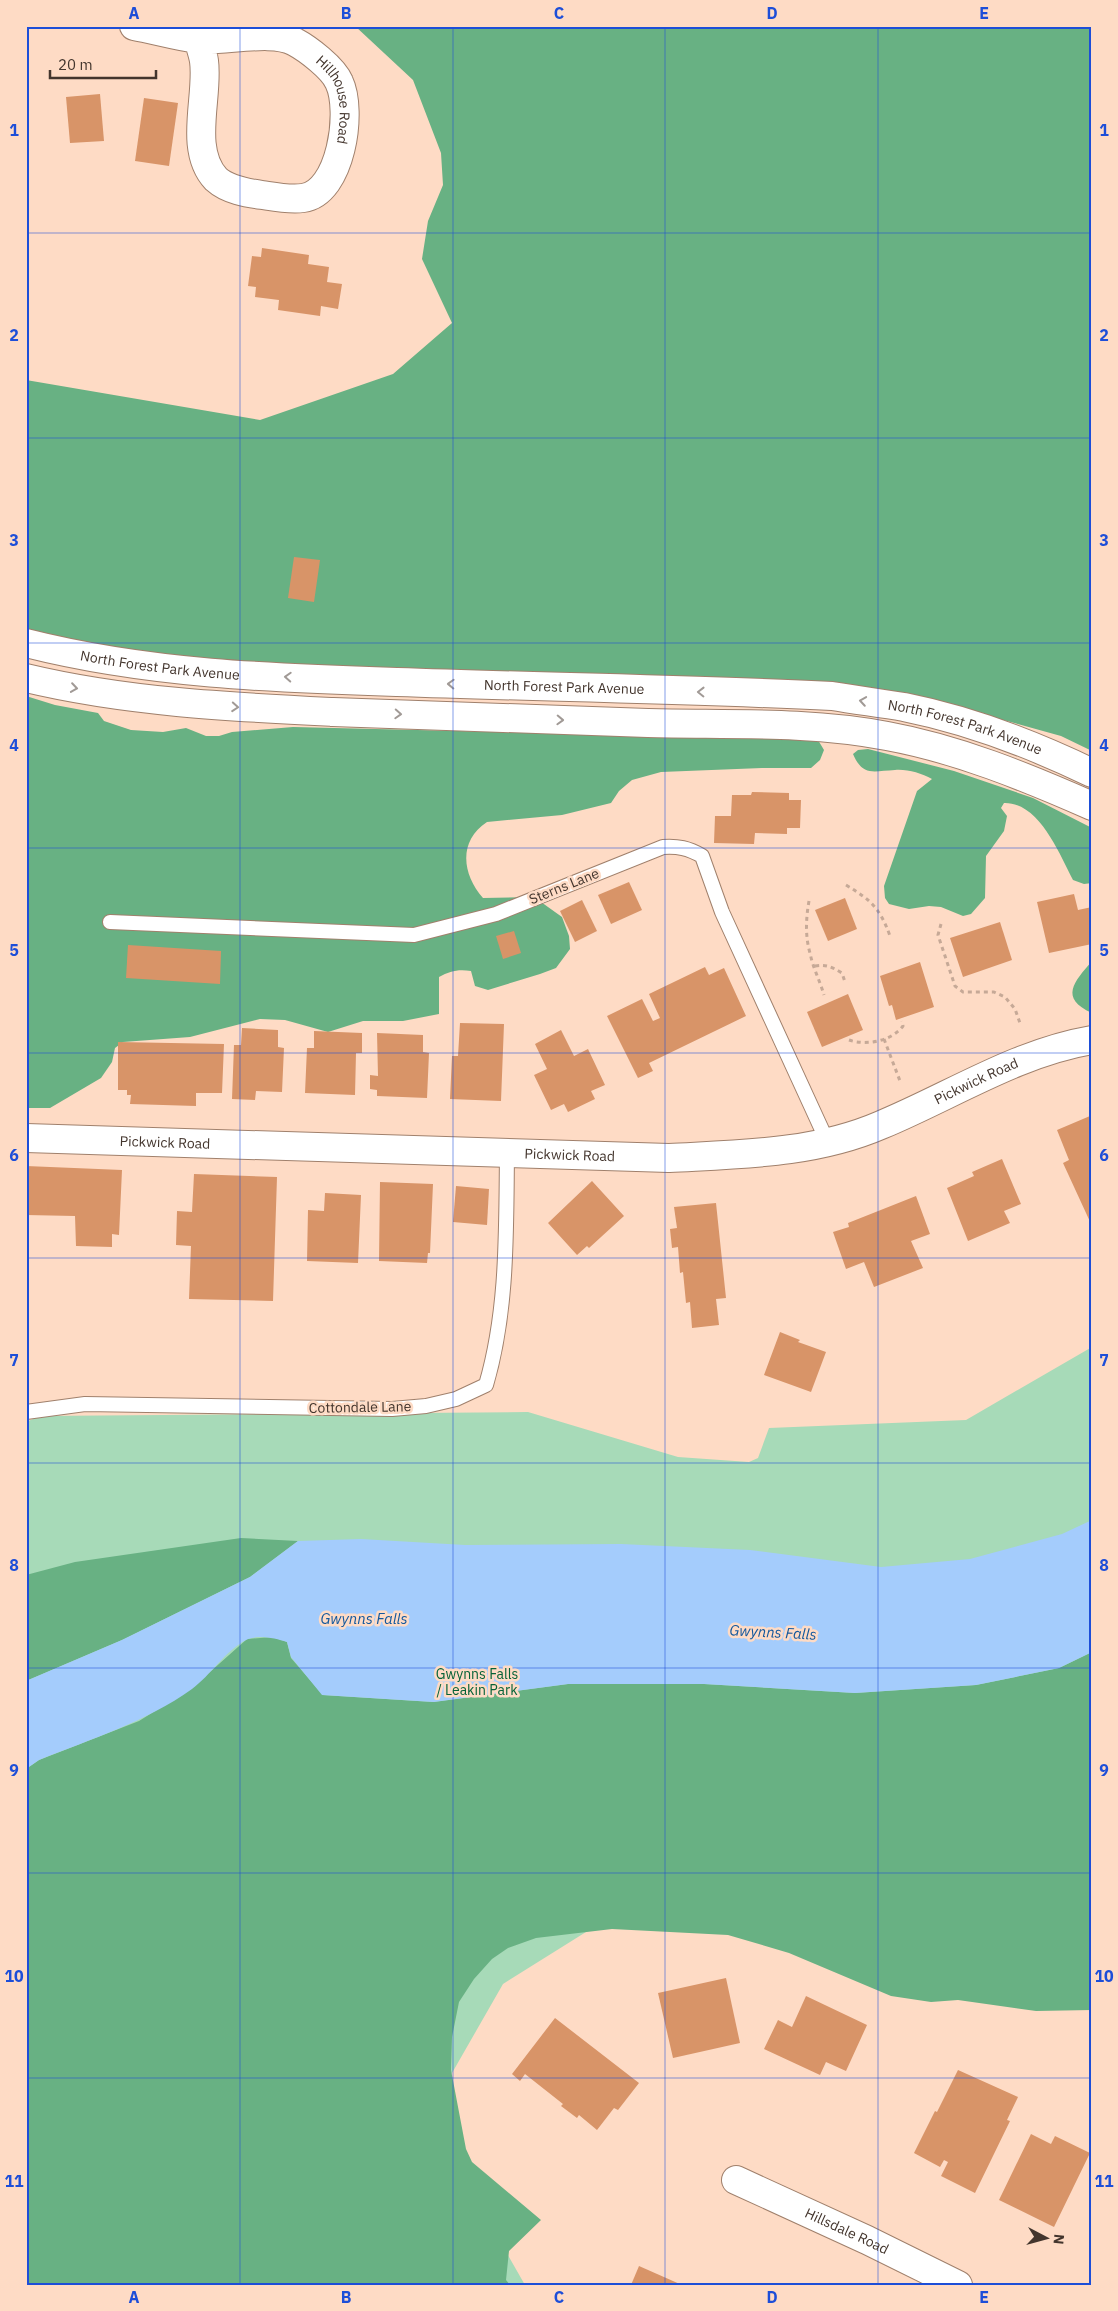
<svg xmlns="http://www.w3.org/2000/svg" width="1118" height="2311" font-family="'IBM Plex Sans',sans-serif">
<rect width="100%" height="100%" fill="#fedbc5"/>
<path fill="#a7dab8" d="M1092,1347V1815L610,1917L503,1984L440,2094L473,2194L525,2285H288L26,1941V1422L40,1416L528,1412L678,1457L749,1462L758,1458L769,1428L966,1420Z"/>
<g fill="#68b183">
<path d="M355,26H1092V751L1061,736L1007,721L798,681L227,662L171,658L26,631V380L260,420L393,374L452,323L422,259L428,221L443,185L441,153L413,80Z"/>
<path d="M26,696L55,705L98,713L104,721L131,730L163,732L186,728L206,736H219L232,732L293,727L818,740L824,750L820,760L811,768H762L661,772L632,780L619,791L611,803L562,815L487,822C458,841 462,874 483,898L534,897L562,917L569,936L570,949L556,968L540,974L488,990L475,986L471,971C458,969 450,971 439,977V1014L403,1021H363L328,1032L285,1020L260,1019L190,1037L123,1042L115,1048L112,1062L101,1078L50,1108H26Z"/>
<path d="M868,749L954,771L1033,798L1092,828V883L1084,884L1073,880C1059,853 1039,802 1004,803L1001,808L1007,816L1004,831L986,856L985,898L971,914L963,916L941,907L929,906L909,909L889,904L885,898L884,886L917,791L932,779C921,773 907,769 895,770C873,771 863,777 853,754L858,750Z"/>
<path d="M1092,961V1013C1059,998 1074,982 1092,961Z"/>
<path d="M241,1538L298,1541L250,1577L122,1640L26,1681V1575L75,1562Z"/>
<path d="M273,1637L287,1642L291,1658L323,1695L433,1702L568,1684H704L855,1693L976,1685L1059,1668L1092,1652V2010L1036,2011L958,2000L931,2002L891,1996L789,1953L728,1935L612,1929L536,1938L508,1948L492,1959L474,1979L459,2002L452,2037L451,2070L466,2149L472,2162L541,2220L509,2251L506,2280L510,2285H26V1769L39,1760L139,1721L192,1688L247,1639Z"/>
</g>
<path fill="#a4ccfc" d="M1092,1520V1652L1059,1668L976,1685L855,1693L704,1684H568L434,1702L322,1695L291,1657L287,1642C275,1638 257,1634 246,1640C224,1652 211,1675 192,1689C146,1722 91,1739 39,1760L26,1769V1681L122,1640L250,1577L298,1541L361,1539L465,1545L621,1544L750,1550L881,1567L970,1559L1062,1534Z"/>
<g fill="#d89468">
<path d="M100,94L104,141L70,143L66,97Z"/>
<path d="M144,98L178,103L169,166L135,161Z"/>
<path d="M262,248L309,255L308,264L329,267L327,282L342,284L338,309L321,306L320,316L278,310L279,300L255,297L256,287L248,286L252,256L261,257Z"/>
<path d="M294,557L320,560L314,602L288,598Z"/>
<path d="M752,792L789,793V800H801L800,828H787V834L755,833L754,844L714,843L715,816H731L732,795H751Z"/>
<path d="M629,882L642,910L611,924L598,895Z"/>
<path d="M1074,894L1078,910L1092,907V944L1049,953L1037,902Z"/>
<path d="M845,898L857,929L828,941L815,910Z"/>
<path d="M582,900L597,931L575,942L560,911Z"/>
<path d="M1000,922L1012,960L963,977L950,938Z"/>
<path d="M514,931L521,953L503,959L496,936Z"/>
<path d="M128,945L221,951L220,984L126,978Z"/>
<path d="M920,962L934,1007L896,1020L892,1005L889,1006L880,976Z"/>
<path d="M705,967L709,975L724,968L746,1016L649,1063L653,1071L638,1078L607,1016L642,999L653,1021L660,1018L649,994Z"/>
<path d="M848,994L863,1030L822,1047L807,1012Z"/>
<path d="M460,1023L504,1024L501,1101L450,1099L452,1056H458Z"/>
<path d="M242,1028L278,1030V1047L284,1048L282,1092L256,1091L255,1100L232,1099L234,1045H241Z"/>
<path d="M561,1030L574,1056L588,1049L605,1085L591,1091L595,1099L568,1112L564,1104L551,1110L534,1075L547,1069L535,1044Z"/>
<path d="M314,1031L362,1033V1053H356L355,1095L305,1093L307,1048H314Z"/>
<path d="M377,1033L423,1035V1052L429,1053L427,1098L377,1096V1090L370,1089V1075L378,1076Z"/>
<path d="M118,1042L224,1044L222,1093H196V1106L130,1104L131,1095H127V1090H118Z"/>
<path d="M1090,1116L1092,1120V1226L1063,1163L1069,1160L1057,1130Z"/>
<path d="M1002,1159L1021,1204L1004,1211L1010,1223L968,1241L947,1188L974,1176L972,1172Z"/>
<path d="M26,1166L122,1170L119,1235L112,1234V1247L76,1246L75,1216L26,1215Z"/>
<path d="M194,1174L277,1177L273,1301L189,1299L191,1246L176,1245L177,1211L192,1212Z"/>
<path d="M592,1181L624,1216L589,1248L587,1246L577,1255L548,1223Z"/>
<path d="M380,1182L433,1184L430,1253H428L427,1263L379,1261Z"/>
<path d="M456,1186L489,1189L487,1225L453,1222Z"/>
<path d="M325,1193L361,1195L358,1263L307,1261L308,1210L324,1211Z"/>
<path d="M916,1196L930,1234L911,1241L923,1268L874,1287L864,1262L846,1269L833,1232L849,1227L848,1223Z"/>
<path d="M716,1203L726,1298L716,1299L719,1325L692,1328L690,1302L686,1303L683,1272L680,1273L678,1247L672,1248L670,1229L677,1228L674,1207Z"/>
<path d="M780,1332L800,1340L798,1342L826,1352L811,1392L764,1375Z"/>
<path d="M726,1978L740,2043L673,2058L658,1993Z"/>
<path d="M806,1996L867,2025L846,2071L826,2062L820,2075L764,2049L778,2020L792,2027Z"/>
<path d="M555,2018L639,2083L618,2110L614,2108L597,2130L579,2115L577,2118L561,2106L563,2104L525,2074L520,2081L512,2074Z"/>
<path d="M958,2070L1018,2097L1007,2120L1010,2121L975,2193L941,2176L948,2162L944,2160L940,2167L914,2153L935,2111L937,2112Z"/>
<path d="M1031,2134L1051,2144L1055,2136L1090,2153L1054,2227L999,2200Z"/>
<path d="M639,2266L682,2285H631Z"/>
</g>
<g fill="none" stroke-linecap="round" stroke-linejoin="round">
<defs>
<g id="service">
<path d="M110,922L414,935L496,914L663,847C678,846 688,848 702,856L722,912L828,1143"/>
<path d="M26,1412L85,1404L392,1409L426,1406L456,1399L486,1385C508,1310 506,1230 507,1153"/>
</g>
<g id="minor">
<path id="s1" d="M134,26C155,30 176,36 197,39C223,42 273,29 295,42C308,49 333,68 339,82C353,111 341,193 303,198C290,200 275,197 262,195C247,193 228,190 216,179C188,149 209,96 204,61C203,54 200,46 198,39"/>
<path id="s2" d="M26,1138L669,1158C741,1154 814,1154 881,1125C951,1096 1016,1053 1092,1040"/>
<path id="s3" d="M736,2180L867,2240L958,2285"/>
</g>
<g id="secondary">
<path id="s4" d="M26,643C148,674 273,678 397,682C542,687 687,689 832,696C856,700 880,703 904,707C969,720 1032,744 1092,773"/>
<path d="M26,678C126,702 231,707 333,712C438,716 543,720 648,723C727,725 809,721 887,736C958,749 1026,777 1092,806"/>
</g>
</defs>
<use href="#service" stroke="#a0806c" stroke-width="16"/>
<use href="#minor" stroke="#a0806c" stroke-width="30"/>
<use href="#secondary" stroke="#a0806c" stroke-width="30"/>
<g stroke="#c6a997" stroke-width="3" stroke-dasharray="4 4" stroke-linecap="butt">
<path d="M846,885C871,900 880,908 890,936"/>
<path d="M809,901C806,918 805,936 810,953C813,968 820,981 824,995"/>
<path d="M941,924L938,935L955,986L963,992H994L1005,997L1015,1009L1021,1026"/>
<path d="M815,966C826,964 832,967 842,973L845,982"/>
<path d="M884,1039L900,1081"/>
<path d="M849,1040C866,1046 892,1041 903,1026L902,1021"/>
</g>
<use href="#service" stroke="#fff" stroke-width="14"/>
<use href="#minor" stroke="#fff" stroke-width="28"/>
<use href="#secondary" stroke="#fff" stroke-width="28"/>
</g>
<defs><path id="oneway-chevron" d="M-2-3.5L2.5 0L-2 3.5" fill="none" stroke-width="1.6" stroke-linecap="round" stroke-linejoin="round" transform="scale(1.25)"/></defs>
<g stroke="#a19a96">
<use href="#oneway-chevron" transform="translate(288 677) rotate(-177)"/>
<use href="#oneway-chevron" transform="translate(451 684) rotate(-178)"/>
<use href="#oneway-chevron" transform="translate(74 688) rotate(8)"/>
<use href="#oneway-chevron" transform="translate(701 692) rotate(-179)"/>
<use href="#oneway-chevron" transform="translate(863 701) rotate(-171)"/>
<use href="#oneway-chevron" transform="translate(235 707) rotate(4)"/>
<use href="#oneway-chevron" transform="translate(398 714) rotate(3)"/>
<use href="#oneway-chevron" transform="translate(560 720) rotate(2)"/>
</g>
<path fill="none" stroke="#1d4ed8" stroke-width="1" stroke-opacity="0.55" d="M240,26V2285M453,26V2285M665,26V2285M878,26V2285M26,233H1092M26,438H1092M26,643H1092M26,848H1092M26,1053H1092M26,1258H1092M26,1463H1092M26,1668H1092M26,1873H1092M26,2078H1092"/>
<g text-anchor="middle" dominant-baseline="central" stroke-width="5" stroke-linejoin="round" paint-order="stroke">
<g font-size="14" fill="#43352d" stroke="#fedbc5">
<text stroke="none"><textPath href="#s1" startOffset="239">Hillhouse Road</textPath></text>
<text stroke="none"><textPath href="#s4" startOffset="136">North Forest Park Avenue</textPath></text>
<text stroke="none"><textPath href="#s4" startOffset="541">North Forest Park Avenue</textPath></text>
<text stroke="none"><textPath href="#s4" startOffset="946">North Forest Park Avenue</textPath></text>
<text transform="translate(564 886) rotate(-22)">Sterns Lane</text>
<text stroke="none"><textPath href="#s2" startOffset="964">Pickwick Road</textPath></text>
<text stroke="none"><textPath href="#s2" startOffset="139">Pickwick Road</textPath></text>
<text stroke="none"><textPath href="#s2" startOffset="544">Pickwick Road</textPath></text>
<text transform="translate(360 1407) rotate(-1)">Cottondale Lane</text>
<text stroke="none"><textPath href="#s3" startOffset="122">Hillsdale Road</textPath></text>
</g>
<g font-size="14" fill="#066237" stroke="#fedbc5">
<text x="477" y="1674">Gwynns Falls<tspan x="477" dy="16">/ Leakin Park</tspan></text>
</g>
<g font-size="15" font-style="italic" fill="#12579d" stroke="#fedbc5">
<text x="364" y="1618">Gwynns Falls</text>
<text transform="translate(773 1632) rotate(3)">Gwynns Falls</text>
</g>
</g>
<rect width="1118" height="2311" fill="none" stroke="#fedbc5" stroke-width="55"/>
<g transform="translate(1046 2238) rotate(96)" stroke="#fedbc5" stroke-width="4" paint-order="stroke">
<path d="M0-4L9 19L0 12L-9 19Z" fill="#43352d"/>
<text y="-8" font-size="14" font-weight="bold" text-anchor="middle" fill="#43352d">N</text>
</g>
<path d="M50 70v8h106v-8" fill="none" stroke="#43352d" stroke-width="2.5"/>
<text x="58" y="70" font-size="15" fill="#43352d" stroke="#fedbc5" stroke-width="4" paint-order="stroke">20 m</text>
<rect x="28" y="28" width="1062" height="2256" fill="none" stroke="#1d4ed8" stroke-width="2"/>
<g font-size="16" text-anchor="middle" font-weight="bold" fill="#1d4ed8">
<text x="134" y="19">A</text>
<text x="346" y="19">B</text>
<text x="559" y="19">C</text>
<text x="772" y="19">D</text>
<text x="984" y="19">E</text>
<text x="14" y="136">1</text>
<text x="1104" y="136">1</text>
<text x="14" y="341">2</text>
<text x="1104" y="341">2</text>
<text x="14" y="546">3</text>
<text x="1104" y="546">3</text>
<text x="14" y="751">4</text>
<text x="1104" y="751">4</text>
<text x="14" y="956">5</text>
<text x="1104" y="956">5</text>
<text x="14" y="1161">6</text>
<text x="1104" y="1161">6</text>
<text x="14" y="1366">7</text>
<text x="1104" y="1366">7</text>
<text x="14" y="1571">8</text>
<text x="1104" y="1571">8</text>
<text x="14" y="1776">9</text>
<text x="1104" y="1776">9</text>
<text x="14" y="1982">10</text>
<text x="1104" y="1982">10</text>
<text x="14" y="2187">11</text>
<text x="1104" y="2187">11</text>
<text x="134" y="2303">A</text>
<text x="346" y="2303">B</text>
<text x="559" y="2303">C</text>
<text x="772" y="2303">D</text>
<text x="984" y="2303">E</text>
</g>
</svg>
